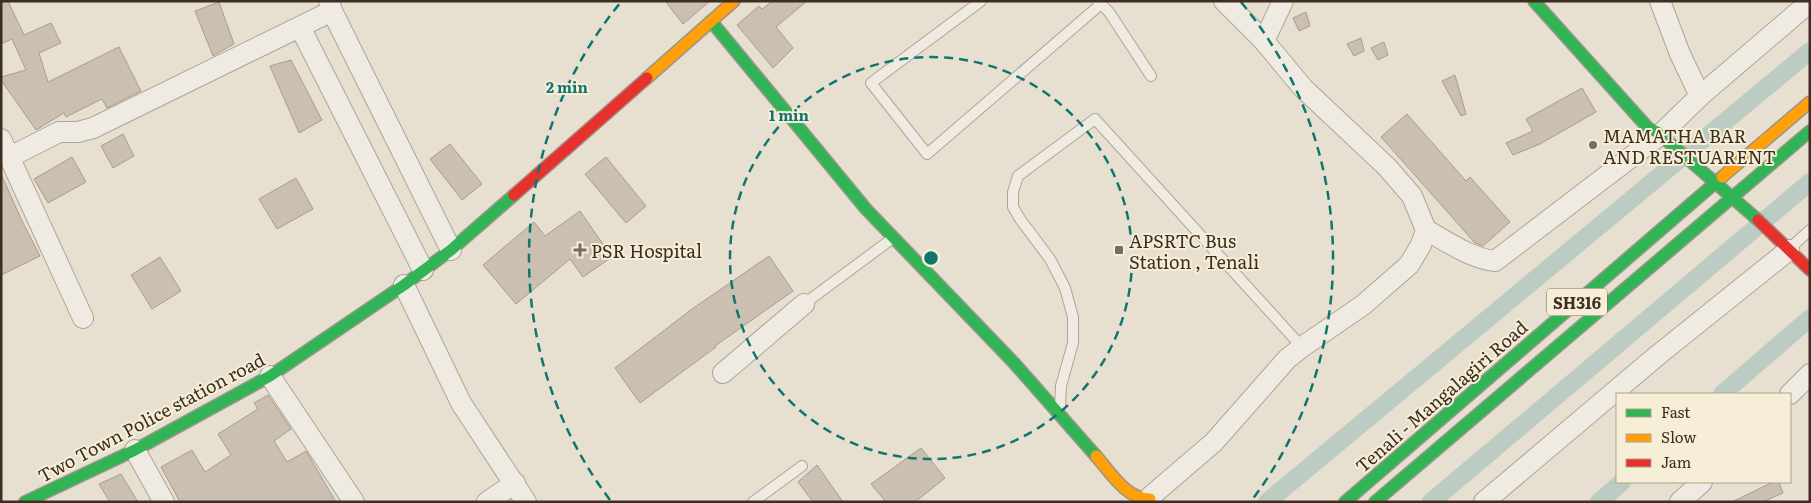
<svg xmlns="http://www.w3.org/2000/svg" width="1811" height="503" font-family="Literata,serif">
<rect width="100%" height="100%" fill="#e7e0d1"/>
<g fill="none" stroke-linecap="round" stroke-linejoin="round">
<g stroke="#bcccc2" stroke-width="18">
<path d="M1722,394L1810,318"/>
<path d="M1267,502L1810,51"/>
<path d="M1431,502L1810,182"/>
<path d="M1599,502L1622,482"/>
</g>
</g>
<g fill="#cbbfb2" stroke="#a89c90">
<path d="M1,1H8L24,35L51,23L61,43L39,53L48,82L119,47L141,91L107,108L102,99L66,117L64,113L36,130L1,80V77L26,70L12,39L1,44Z"/>
<path d="M665,1H710L683,24Z"/>
<path d="M773,1H807L776,27L793,48L773,68L737,25L759,6L762,9Z"/>
<path d="M219,2L234,44L213,56L195,11Z"/>
<path d="M1306,12L1310,26L1299,31L1293,18Z"/>
<path d="M1361,38L1364,51L1354,56L1347,44Z"/>
<path d="M1384,42L1388,55L1378,60L1371,48Z"/>
<path d="M291,60L322,120L299,133L270,66Z"/>
<path d="M1455,75L1466,114L1461,116L1442,81Z"/>
<path d="M1582,88L1596,112L1540,144L1513,155L1506,143L1533,131L1526,119Z"/>
<path d="M1407,114L1466,181L1470,177L1510,222L1483,246L1475,243L1381,137Z"/>
<path d="M123,134L134,156L113,168L101,146Z"/>
<path d="M450,144L482,184L462,200L430,159Z"/>
<path d="M72,157L86,182L48,203L34,179Z"/>
<path d="M606,157L646,206L626,223L585,174Z"/>
<path d="M1,174L22,221L40,256L1,275Z"/>
<path d="M296,178L313,209L277,229L259,199Z"/>
<path d="M580,211L612,257L583,277L570,259L516,304L483,265L534,222L545,236Z"/>
<path d="M769,256L793,291L715,346L716,347L640,403L615,368L692,309Z"/>
<path d="M160,257L181,291L152,309L131,275Z"/>
<path d="M268,395L291,429L274,441L287,462L306,451L336,502H180L161,467L192,450L205,472L231,455L218,434L258,409L254,403Z"/>
<path d="M921,448L945,478L915,502H886L871,484Z"/>
<path d="M817,465L843,502H813L798,482Z"/>
<path d="M121,474L138,502H110L99,484Z"/>
<path d="M1773,482H1779L1783,493L1763,502H1732Z"/>
</g>
<g fill="none" stroke-linecap="round" stroke-linejoin="round">
<defs>
<g id="lane">
<path d="M981,1L871,83L927,154L1101,4"/>
<path d="M1098,1L1109,12L1151,76"/>
<path d="M1789,249L1810,230"/>
<path d="M804,304L893,238"/>
<path d="M1060,407L1061,386L1073,343V317L1065,288L1050,259L1020,219L1013,207V192L1018,176L1095,119L1302,347"/>
<path d="M753,502L802,466"/>
</g>
<g id="street">
<path d="M329,1L332,11L451,250"/>
<path d="M1224,1L1264,41"/>
<path d="M1660,1L1680,54L1700,96"/>
<path d="M300,27L423,270"/>
<path d="M1,139L83,318"/>
<path d="M10,157L59,132H78L93,128L332,11"/>
<path d="M1426,230C1448,242 1470,258 1495,261L1660,135L1700,96L1810,2"/>
<path d="M404,285L461,403L526,502"/>
<path d="M723,373L804,304"/>
<path d="M270,376L354,502"/>
<path d="M1790,394L1810,374"/>
<path d="M135,450L164,502"/>
<path d="M487,502L515,483"/>
<path d="M1152,502L1151,496L1214,442L1287,359L1302,347L1363,305L1409,265L1421,245L1426,230L1412,196L1387,167L1303,88L1264,41L1283,1"/>
<path d="M1484,502L1658,355L1789,250"/>
<path d="M1680,502L1702,482"/>
</g>
<g id="fast">
<path d="M1534,1L1649,129L1657,132L1758,220"/>
<path d="M711,21L866,209L1014,363L1096,456"/>
<path d="M25,502L135,450L270,376L404,285L451,250L514,195"/>
<path d="M1345,502L1722,177"/>
<path d="M1375,502L1810,131"/>
</g>
<g id="slow">
<path d="M647,78L734,1"/>
<path d="M1722,177L1810,102"/>
<path d="M1096,456C1111,473 1126,499 1150,499"/>
</g>
<g id="jam">
<path d="M514,195L647,78"/>
<path d="M1758,220L1810,270"/>
</g>
</defs>
<use href="#lane" stroke="#ada599" stroke-width="12"/>
<use href="#street" stroke="#ada599" stroke-width="22"/>
<use href="#fast" stroke="#9c958a" stroke-width="14"/>
<use href="#slow" stroke="#9c958a" stroke-width="14"/>
<use href="#jam" stroke="#9c958a" stroke-width="14"/>
<use href="#lane" stroke="#efebe3" stroke-width="10"/>
<use href="#street" stroke="#efebe3" stroke-width="20"/>
<use href="#fast" stroke="#30b455" stroke-width="11"/>
<use href="#slow" stroke="#ff9f0a" stroke-width="11"/>
<use href="#jam" stroke="#e5322d" stroke-width="11"/>
</g>
<g fill="none" stroke="#0f766e" stroke-width="2.5" stroke-dasharray="9 6">
<circle cx="931" cy="258" r="201"/>
<path d="M610 500A402 402 0 0 1 621 2M1241 2A402 402 0 0 1 1252 500"/>
</g>
<g fill="#786c5e" stroke="#f7eed8" stroke-width="2">
<circle cx="1593" cy="145" r="5"/>
<path d="M577.5 242.5h5v5h5v5h-5v5h-5v-5h-5v-5h5z"/>
<rect x="1114" y="245" width="10" height="10" rx="2.5"/>
</g>
<g text-anchor="middle" dominant-baseline="central" stroke-width="4" stroke-linejoin="round" paint-order="stroke">
<rect fill="#f7eed8" stroke="#756857" stroke-width="1" x="1547" y="288.5" width="60" height="27" rx="4"/>
<g font-size="16" font-weight="bold" fill="#3d2e20">
<text x="1577" y="302">SH316</text>
</g>
<g font-size="18" fill="#3d2e20" stroke="#f7eed8" text-anchor="start">
<text x="1603" y="135">MAMATHA BAR<tspan x="1603" dy="21">AND RESTUARENT</tspan></text>
<text x="1129" y="240">APSRTC Bus<tspan x="1129" dy="21">Station , Tenali</tspan></text>
<text x="591" y="250">PSR Hospital</text>
</g>
<g font-size="18" fill="#3d2e20" stroke="#f7eed8">
<text transform="translate(1441 396) rotate(-41)">Tenali - Mangalagiri Road</text>
<text transform="translate(151 417) rotate(-28)">Two Town Police station road</text>
</g>
</g>
<circle cx="931" cy="258" r="8" fill="#0f766e" stroke="#f7eed8" stroke-width="2.5"/>
<g font-size="15" text-anchor="middle" font-weight="bold" fill="#0f766e" stroke="#f7eed8" stroke-width="4" stroke-linejoin="round" paint-order="stroke">
<text x="567" y="93">2 min</text>
<text x="789" y="121">1 min</text>
</g>
<rect width="1811" height="503" fill="none" stroke="#3d2e20" stroke-width="5"/>
<rect x="1616" y="393" width="175" height="90" fill="#f7eed8" stroke="#ada18e"/>
<rect x="1626" y="409" width="25" height="8" fill="#30b455" stroke="#ada18e"/>
<text x="1661" y="418" font-size="15" fill="#3d2e20">Fast</text>
<rect x="1626" y="434" width="25" height="8" fill="#ff9f0a" stroke="#ada18e"/>
<text x="1661" y="443" font-size="15" fill="#3d2e20">Slow</text>
<rect x="1626" y="459" width="25" height="8" fill="#e5322d" stroke="#ada18e"/>
<text x="1661" y="468" font-size="15" fill="#3d2e20">Jam</text>
</svg>
